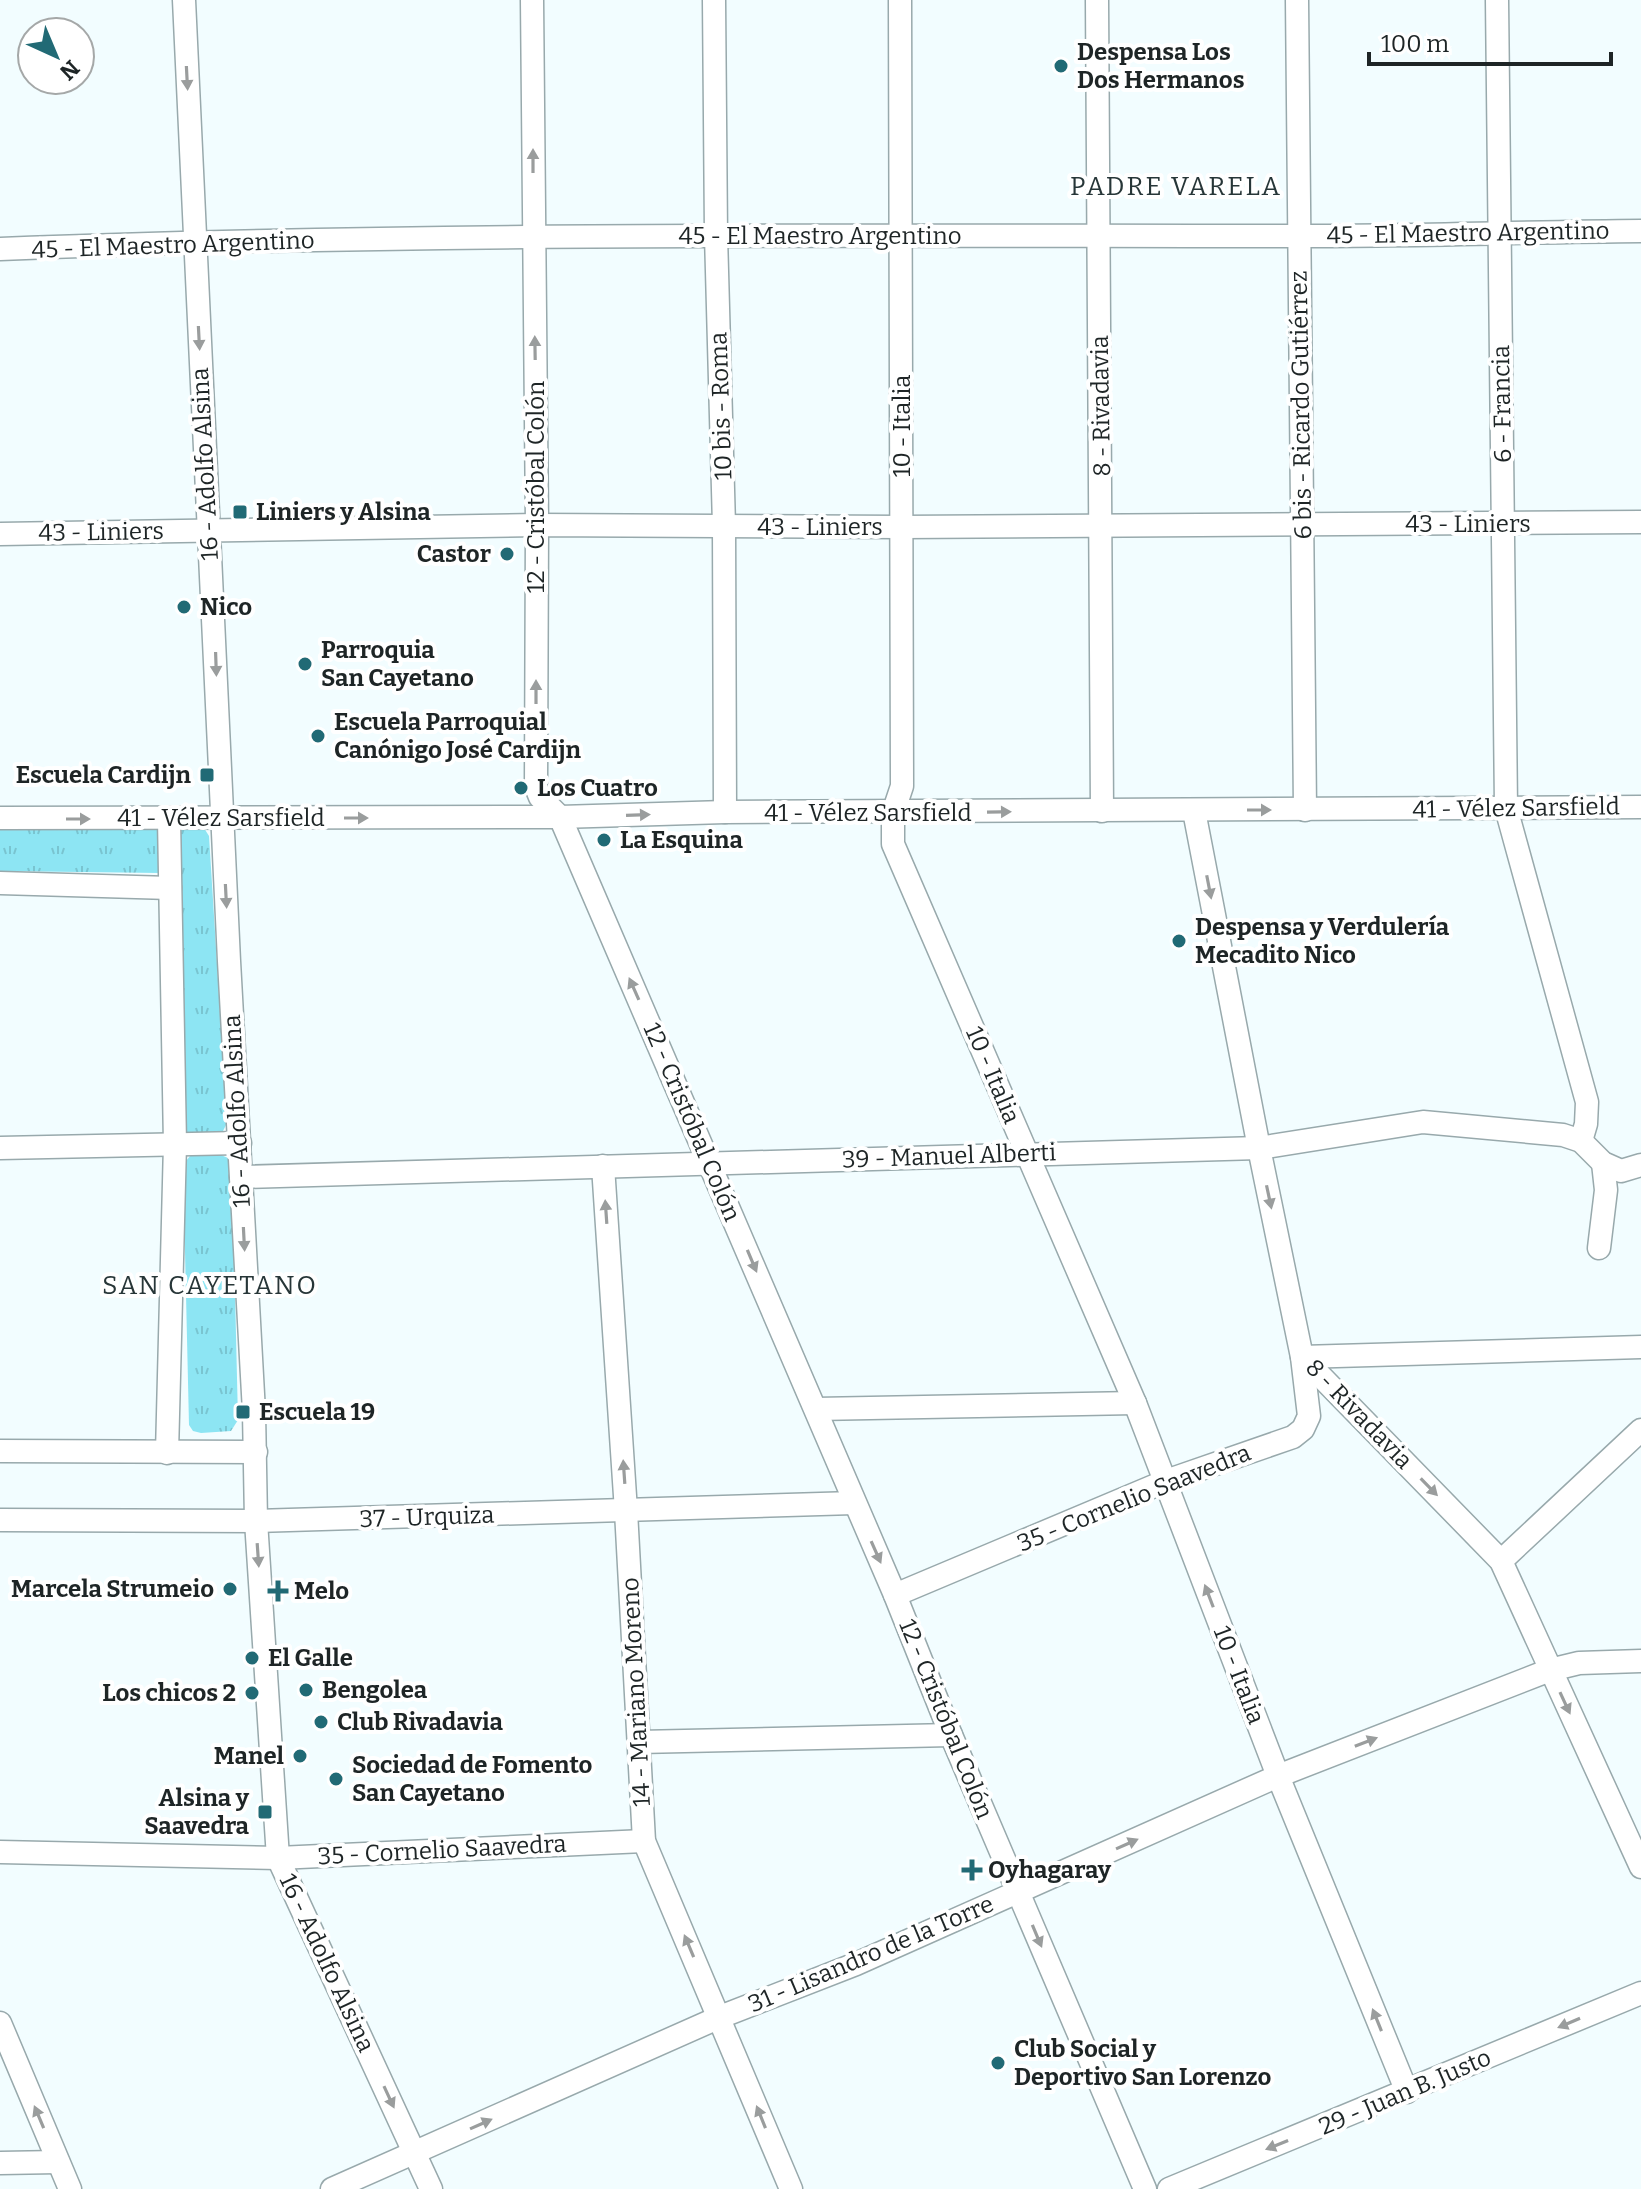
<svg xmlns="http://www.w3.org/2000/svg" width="1641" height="2189" font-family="Bitter,serif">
<defs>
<pattern id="park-tufts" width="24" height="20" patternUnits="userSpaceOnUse" patternTransform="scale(2)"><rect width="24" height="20" fill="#8de5f3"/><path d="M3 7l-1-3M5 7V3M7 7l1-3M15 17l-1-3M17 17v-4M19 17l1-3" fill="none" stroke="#79c4d0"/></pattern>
</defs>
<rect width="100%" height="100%" fill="#f2fdff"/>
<g fill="url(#park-tufts)">
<path d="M160,825V873L0,871V826Z"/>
<path d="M182,828H204L209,836L227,1123L222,1133L185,1135L180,831Z"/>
<path d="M221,1155L228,1158L232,1166L238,1420L231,1431L201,1433L193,1431L189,1425L183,1165L190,1156Z"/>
</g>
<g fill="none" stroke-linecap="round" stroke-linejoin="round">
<defs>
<g id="minor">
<path d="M184,0L229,961L254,1412L256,1521L278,1858L431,2189"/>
<path d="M532,0L537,525L536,787L540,797L560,817L895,1595L951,1735L1145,2189"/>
<path d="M714,0L716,235L724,526L725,812"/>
<path d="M900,0L902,786L893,813V844L1135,1403L1278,1776L1407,2092"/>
<path d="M1097,0L1102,811"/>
<path d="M1297,0L1305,810"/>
<path d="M1497,0L1506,808L1587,1102L1586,1124L1581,1141"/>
<path d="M0,249C431,232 863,236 1295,236C1410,236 1526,232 1641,231"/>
<path d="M0,534L537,525L902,527L1641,522"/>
<path d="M1194,811L1259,1148L1302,1357L1501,1561L1641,1867"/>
<path d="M0,818L560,817L725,812L1641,807"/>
<path d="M0,883L170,888"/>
<path d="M0,1148L240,1143"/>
<path d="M603,1166L626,1511L644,1841L791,2189"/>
<path d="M241,1177L1259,1148L1423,1122L1563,1135L1581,1141L1603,1163L1621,1171L1641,1165"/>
<path d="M1599,1248L1606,1190L1603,1163"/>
<path d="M816,1409L1135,1403"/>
<path d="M0,1451L256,1452"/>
<path d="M167,1453L175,1144L169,819"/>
<path d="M0,1520L256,1521L854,1503"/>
<path d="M1501,1561L1641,1430"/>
<path d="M895,1595L1166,1481L1293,1437L1303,1429L1309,1416L1302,1357L1641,1347"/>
<path d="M639,1742L951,1735"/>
<path d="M0,1852L278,1858L644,1841"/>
<path d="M0,2023L70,2189"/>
<path d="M0,2163L58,2162"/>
<path d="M332,2189L720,2017L856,1964L1278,1776L1550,1670L1579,1663L1641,1661"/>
<path d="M1169,2189L1641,1993"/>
</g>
</defs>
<use href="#minor" stroke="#98a9ac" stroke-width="25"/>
<use href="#minor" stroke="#fff" stroke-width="22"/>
</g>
<defs><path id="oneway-solid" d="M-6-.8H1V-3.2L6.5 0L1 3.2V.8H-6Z" transform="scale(2)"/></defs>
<g fill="#9a9d9d">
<use href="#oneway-solid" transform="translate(187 78) rotate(87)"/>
<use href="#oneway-solid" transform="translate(533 161) rotate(-90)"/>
<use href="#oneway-solid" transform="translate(199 338) rotate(87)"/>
<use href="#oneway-solid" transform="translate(535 348) rotate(-91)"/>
<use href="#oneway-solid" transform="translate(216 664) rotate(88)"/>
<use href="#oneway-solid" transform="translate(536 692) rotate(-90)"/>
<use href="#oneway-solid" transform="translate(1259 810)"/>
<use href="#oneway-solid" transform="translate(999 812) rotate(-1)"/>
<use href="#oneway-solid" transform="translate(638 815) rotate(-2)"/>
<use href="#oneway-solid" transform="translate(356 818)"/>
<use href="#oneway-solid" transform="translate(78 819)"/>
<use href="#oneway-solid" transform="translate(1209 887) rotate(79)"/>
<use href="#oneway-solid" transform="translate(226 896) rotate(87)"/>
<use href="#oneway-solid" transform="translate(634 989) rotate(-114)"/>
<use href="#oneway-solid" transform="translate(1269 1197) rotate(78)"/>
<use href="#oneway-solid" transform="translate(606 1212) rotate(-94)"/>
<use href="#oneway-solid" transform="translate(244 1239) rotate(87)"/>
<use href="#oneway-solid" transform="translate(752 1261) rotate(67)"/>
<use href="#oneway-solid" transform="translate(624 1472) rotate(-94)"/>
<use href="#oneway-solid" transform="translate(1429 1487) rotate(46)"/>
<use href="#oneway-solid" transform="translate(876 1552) rotate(66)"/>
<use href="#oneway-solid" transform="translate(258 1555) rotate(86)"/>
<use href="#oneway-solid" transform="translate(1209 1596) rotate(-111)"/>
<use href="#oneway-solid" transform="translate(1565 1703) rotate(65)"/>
<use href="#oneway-solid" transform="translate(1366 1742) rotate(-21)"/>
<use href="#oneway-solid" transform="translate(1127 1844) rotate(-24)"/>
<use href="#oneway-solid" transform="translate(1037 1936) rotate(67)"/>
<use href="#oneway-solid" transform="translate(689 1946) rotate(-113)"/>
<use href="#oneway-solid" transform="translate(1377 2020) rotate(-112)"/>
<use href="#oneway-solid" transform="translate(1569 2023) rotate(157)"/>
<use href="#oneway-solid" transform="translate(389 2097) rotate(65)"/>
<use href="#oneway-solid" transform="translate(39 2117) rotate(-113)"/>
<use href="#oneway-solid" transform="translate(761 2117) rotate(-112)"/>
<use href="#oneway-solid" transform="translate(481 2124) rotate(-24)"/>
<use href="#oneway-solid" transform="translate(1277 2145) rotate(158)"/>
</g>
<g fill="#216a75" stroke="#fff" stroke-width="3">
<circle cx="1061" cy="66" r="8"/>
<rect x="232" y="504" width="16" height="16" rx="4"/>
<circle cx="507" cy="554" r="8"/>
<circle cx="184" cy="607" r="8"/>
<circle cx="305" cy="664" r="8"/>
<circle cx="318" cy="736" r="8"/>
<rect x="199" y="767" width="16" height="16" rx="4"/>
<circle cx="521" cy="788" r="8"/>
<circle cx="604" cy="840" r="8"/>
<circle cx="1179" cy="941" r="8"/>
<rect x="235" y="1404" width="16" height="16" rx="4"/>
<circle cx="230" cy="1589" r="8"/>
<path d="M274 1579h8v8h8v8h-8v8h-8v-8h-8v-8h8z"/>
<circle cx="252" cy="1658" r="8"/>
<circle cx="306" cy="1690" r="8"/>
<circle cx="252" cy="1693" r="8"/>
<circle cx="321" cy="1722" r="8"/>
<circle cx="300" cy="1756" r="8"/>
<circle cx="336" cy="1779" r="8"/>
<rect x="257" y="1804" width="16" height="16" rx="4"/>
<path d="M968 1858h8v8h8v8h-8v8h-8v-8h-8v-8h8z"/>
<circle cx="998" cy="2063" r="8"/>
</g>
<g text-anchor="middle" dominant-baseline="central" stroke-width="8" stroke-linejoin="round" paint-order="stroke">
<g font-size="24" font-weight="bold" fill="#1e2526" stroke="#fff" text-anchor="start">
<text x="1077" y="52">Despensa Los<tspan x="1077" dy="28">Dos Hermanos</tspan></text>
<text x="256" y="512">Liniers y Alsina</text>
<text x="491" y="554" text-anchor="end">Castor</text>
<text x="200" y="607">Nico</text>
<text x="321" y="650">Parroquia<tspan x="321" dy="28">San Cayetano</tspan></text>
<text x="334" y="722">Escuela Parroquial<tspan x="334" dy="28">Canónigo José Cardijn</tspan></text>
<text x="191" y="775" text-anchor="end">Escuela Cardijn</text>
<text x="537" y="788">Los Cuatro</text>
<text x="620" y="840">La Esquina</text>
<text x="1195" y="927">Despensa y Verdulería<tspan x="1195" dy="28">Mecadito Nico</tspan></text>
<text x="259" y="1412">Escuela 19</text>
<text x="214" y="1589" text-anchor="end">Marcela Strumeio</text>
<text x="294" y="1591">Melo</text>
<text x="268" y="1658">El Galle</text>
<text x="322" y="1690">Bengolea</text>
<text x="236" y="1693" text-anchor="end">Los chicos 2</text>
<text x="337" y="1722">Club Rivadavia</text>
<text x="284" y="1756" text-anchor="end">Manel</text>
<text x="352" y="1765">Sociedad de Fomento<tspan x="352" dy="28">San Cayetano</tspan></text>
<text x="249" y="1798" text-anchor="end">Alsina y<tspan x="249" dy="28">Saavedra</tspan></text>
<text x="988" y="1870">Oyhagaray</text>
<text x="1014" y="2049">Club Social y<tspan x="1014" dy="28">Deportivo San Lorenzo</tspan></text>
</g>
<g font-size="24" fill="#1e2526" stroke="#fff">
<text transform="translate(1468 233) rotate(-1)">45 - El Maestro Argentino</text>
<text x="820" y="236">45 - El Maestro Argentino</text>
<text transform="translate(173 245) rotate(-2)">45 - El Maestro Argentino</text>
<text transform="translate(1502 404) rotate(-91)">6 - Francia</text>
<text transform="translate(1301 405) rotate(-91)">6 bis - Ricardo Gutiérrez</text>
<text transform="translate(721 406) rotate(-92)">10 bis - Roma</text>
<text transform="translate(1101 406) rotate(-91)">8 - Rivadavia</text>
<text transform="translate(902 426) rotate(-90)">10 - Italia</text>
<text transform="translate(205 464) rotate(-93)">16 - Adolfo Alsina</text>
<text transform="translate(536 487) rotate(-90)">12 - Cristóbal Colón</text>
<text x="1468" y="524">43 - Liniers</text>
<text x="820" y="527">43 - Liniers</text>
<text transform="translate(101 532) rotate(-1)">43 - Liniers</text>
<text transform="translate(1516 808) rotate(-1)">41 - Vélez Sarsfield</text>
<text x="868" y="813">41 - Vélez Sarsfield</text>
<text x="221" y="818">41 - Vélez Sarsfield</text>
<text transform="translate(993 1075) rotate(67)">10 - Italia</text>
<text transform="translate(237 1111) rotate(-93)">16 - Adolfo Alsina</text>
<text transform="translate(692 1122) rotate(67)">12 - Cristóbal Colón</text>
<text transform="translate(949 1156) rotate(-2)">39 - Manuel Alberti</text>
<text transform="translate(1359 1414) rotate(46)">8 - Rivadavia</text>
<text transform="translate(1134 1498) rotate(-22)">35 - Cornelio Saavedra</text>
<text transform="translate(427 1517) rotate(-2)">37 - Urquiza</text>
<text transform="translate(1239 1675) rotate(69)">10 - Italia</text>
<text transform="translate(636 1692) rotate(-93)">14 - Mariano Moreno</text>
<text transform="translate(946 1719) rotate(68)">12 - Cristóbal Colón</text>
<text transform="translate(442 1850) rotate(-3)">35 - Cornelio Saavedra</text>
<text transform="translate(871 1954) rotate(-23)">31 - Lisandro de la Torre</text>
<text transform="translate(327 1963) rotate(65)">16 - Adolfo Alsina</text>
<text transform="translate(1405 2092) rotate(-23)">29 - Juan B. Justo</text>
</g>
<g font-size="26" letter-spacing="2" fill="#273638" stroke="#fff">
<text x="1176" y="186">PADRE VARELA</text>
<text x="210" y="1285">SAN CAYETANO</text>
</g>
</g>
<g transform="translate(56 56) rotate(136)"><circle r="38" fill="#ffffff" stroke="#a5a8a8" stroke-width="2"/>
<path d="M0-6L14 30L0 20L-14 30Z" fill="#216a75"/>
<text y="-12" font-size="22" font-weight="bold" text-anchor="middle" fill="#1e2526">N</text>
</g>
<path d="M1369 52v12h242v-12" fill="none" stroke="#1e2526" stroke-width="4"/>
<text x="1381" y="52" font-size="24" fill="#1e2526" stroke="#ffffff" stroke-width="6" paint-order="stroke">100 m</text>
</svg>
